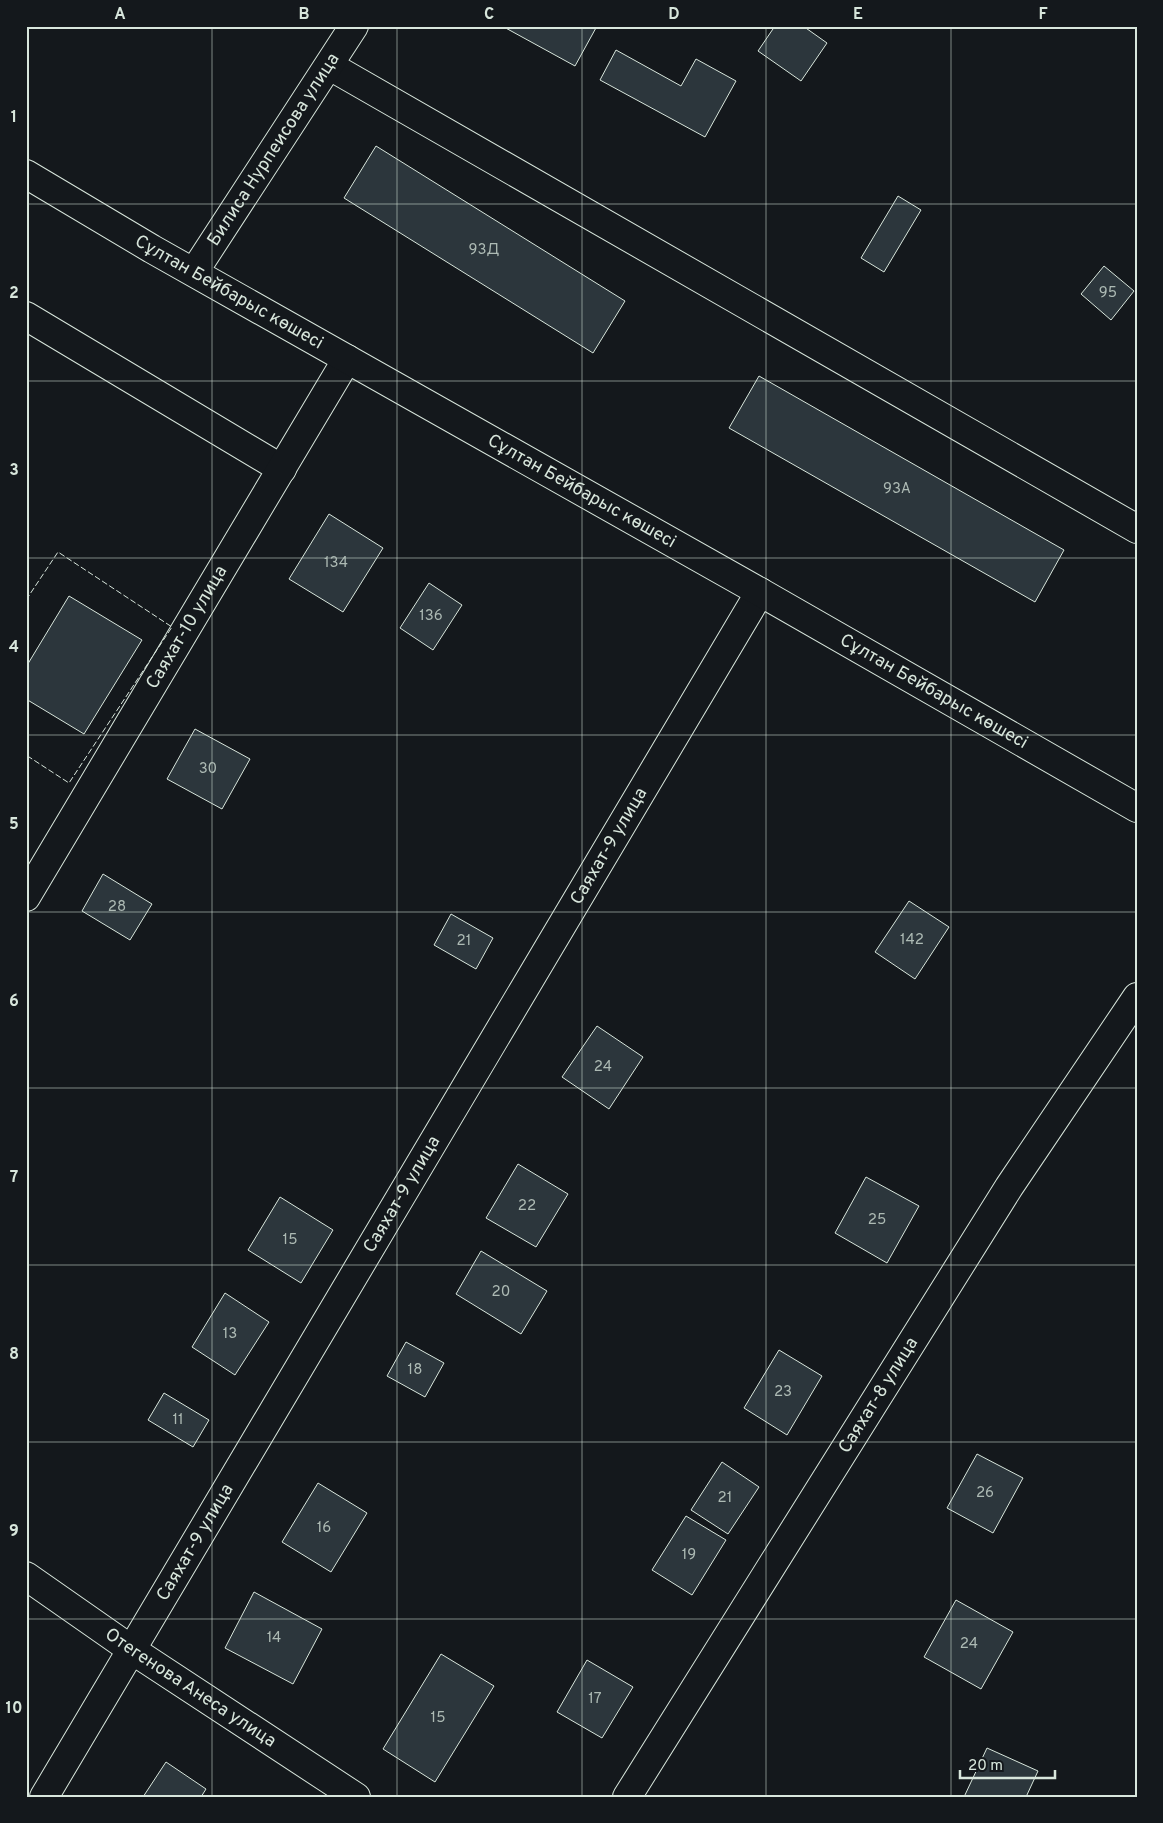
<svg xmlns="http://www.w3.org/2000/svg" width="1163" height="1823" font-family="Overpass,sans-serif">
<rect width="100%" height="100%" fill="#14181c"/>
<g fill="#2c363c" stroke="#d8e6dc">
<path d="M502,26H597L575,66Z"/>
<path d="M775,26H803L827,43L801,81L758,51Z"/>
<path d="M616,50L681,86L696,59L736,81L705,137L600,80Z"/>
<path d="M376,146L625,301L593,353L344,198Z"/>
<path d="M898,196L921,210L884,272L861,258Z"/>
<path d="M1104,266L1134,291L1111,320L1081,294Z"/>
<path d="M759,376L1064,550L1035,602L729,428Z"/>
<path d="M329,514L383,548L343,612L289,579Z"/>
<path d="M429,583L462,605L433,650L400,628Z"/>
<path d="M69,596L142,640L84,734L26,699V667Z"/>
<path d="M195,729L250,759L222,809L167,779Z"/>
<path d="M103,874L152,904L130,940L82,911Z"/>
<path d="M909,901L949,927L915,979L875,952Z"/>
<path d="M451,914L493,938L476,969L434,945Z"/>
<path d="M597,1026L643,1057L609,1109L562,1077Z"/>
<path d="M518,1164L568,1194L536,1247L486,1218Z"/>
<path d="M866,1177L919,1206L887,1263L835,1233Z"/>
<path d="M280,1197L333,1230L301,1283L248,1250Z"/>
<path d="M481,1251L547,1291L521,1334L456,1294Z"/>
<path d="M225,1293L269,1322L235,1375L192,1347Z"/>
<path d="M406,1342L444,1363L425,1397L387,1376Z"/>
<path d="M779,1350L822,1376L787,1435L744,1408Z"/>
<path d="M164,1393L209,1420L193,1447L148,1420Z"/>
<path d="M977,1454L1023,1478L993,1533L947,1508Z"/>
<path d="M722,1462L759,1487L728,1534L691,1510Z"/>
<path d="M318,1483L367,1513L331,1572L282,1542Z"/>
<path d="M686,1516L726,1540L692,1595L652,1570Z"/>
<path d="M254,1592L322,1629L293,1684L225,1648Z"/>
<path d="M956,1600L1013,1632L981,1689L924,1657Z"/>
<path d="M441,1654L494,1686L435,1782L383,1749Z"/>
<path d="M587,1660L633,1687L602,1738L557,1712Z"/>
<path d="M987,1748L1038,1771L1026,1797H964Z"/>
<path d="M166,1762L206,1789L201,1797H143Z"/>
</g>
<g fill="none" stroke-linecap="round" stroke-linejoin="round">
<defs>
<g id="minor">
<path d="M330,66L1137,529"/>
<path id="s1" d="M194,272L354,26"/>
<path d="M26,316L282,469"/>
<path id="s2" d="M26,897L347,359"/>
<path id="s3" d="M26,1576L132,1650L356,1797"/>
<path id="s4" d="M44,1797L760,592"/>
<path id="s5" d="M627,1797L1009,1187L1137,997"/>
</g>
<g id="primary">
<path id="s6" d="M26,174L152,249L760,592L1137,808"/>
</g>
</defs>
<use href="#minor" stroke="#d8e6dc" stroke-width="30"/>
<use href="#primary" stroke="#d8e6dc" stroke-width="30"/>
<use href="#minor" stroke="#14181c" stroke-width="28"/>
<use href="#primary" stroke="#14181c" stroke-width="28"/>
<path stroke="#d8e6dc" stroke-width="1" stroke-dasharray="6 2.5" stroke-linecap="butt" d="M26,600L58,552L172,627L69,783L26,755"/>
</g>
<path fill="none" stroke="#d8e6dc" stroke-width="1" stroke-opacity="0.55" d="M212,26V1797M397,26V1797M582,26V1797M766,26V1797M951,26V1797M26,204H1137M26,381H1137M26,558H1137M26,735H1137M26,912H1137M26,1088H1137M26,1265H1137M26,1442H1137M26,1619H1137"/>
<g text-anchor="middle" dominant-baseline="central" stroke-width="4" stroke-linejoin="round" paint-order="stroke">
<g font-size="15" fill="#adbab4">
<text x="484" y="250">93Д</text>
<text x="1108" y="293">95</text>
<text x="897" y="489">93А</text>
<text x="336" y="563">134</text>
<text x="431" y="616">136</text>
<text x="208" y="769">30</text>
<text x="117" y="907">28</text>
<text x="912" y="940">142</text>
<text x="464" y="941">21</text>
<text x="603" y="1067">24</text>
<text x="527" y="1206">22</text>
<text x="877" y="1220">25</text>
<text x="290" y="1240">15</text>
<text x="501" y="1292">20</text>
<text x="230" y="1334">13</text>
<text x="415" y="1370">18</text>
<text x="783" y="1392">23</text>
<text x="178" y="1420">11</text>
<text x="985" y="1493">26</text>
<text x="725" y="1498">21</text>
<text x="324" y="1528">16</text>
<text x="689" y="1555">19</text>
<text x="274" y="1638">14</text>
<text x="969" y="1644">24</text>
<text x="595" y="1699">17</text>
<text x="438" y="1718">15</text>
</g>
<g font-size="18" fill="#d8e6dc" stroke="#14181c">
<text stroke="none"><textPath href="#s1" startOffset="146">Билиса Нурпеисова улица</textPath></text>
<text stroke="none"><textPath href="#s6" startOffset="235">Сұлтан Бейбарыс көшесі</textPath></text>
<text stroke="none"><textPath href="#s6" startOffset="640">Сұлтан Бейбарыс көшесі</textPath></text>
<text stroke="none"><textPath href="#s2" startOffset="314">Саяхат-10 улица</textPath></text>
<text stroke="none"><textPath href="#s6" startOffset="1045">Сұлтан Бейбарыс көшесі</textPath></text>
<text stroke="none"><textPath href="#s4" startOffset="1106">Саяхат-9 улица</textPath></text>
<text stroke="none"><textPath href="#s4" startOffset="701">Саяхат-9 улица</textPath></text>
<text stroke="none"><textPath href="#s5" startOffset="474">Саяхат-8 улица</textPath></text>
<text stroke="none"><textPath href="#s4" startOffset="296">Саяхат-9 улица</textPath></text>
<text stroke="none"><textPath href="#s3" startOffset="199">Отегенова Анеса улица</textPath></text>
</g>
</g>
<rect width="1163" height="1823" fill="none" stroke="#14181c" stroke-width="55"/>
<path d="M960 1770v8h95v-8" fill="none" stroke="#d8e6dc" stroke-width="2.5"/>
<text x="968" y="1770" font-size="15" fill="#d8e6dc" stroke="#14181c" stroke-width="4" paint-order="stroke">20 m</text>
<rect x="28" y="28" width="1108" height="1768" fill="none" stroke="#d8e6dc" stroke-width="2"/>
<g font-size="16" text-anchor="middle" font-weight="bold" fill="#d8e6dc">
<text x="120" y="19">A</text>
<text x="304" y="19">B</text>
<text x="489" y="19">C</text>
<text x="674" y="19">D</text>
<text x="858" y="19">E</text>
<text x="1043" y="19">F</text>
<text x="14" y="122">1</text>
<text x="14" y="298">2</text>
<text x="14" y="475">3</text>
<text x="14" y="652">4</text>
<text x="14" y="829">5</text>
<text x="14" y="1006">6</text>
<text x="14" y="1182">7</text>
<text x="14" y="1359">8</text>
<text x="14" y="1536">9</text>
<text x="14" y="1713">10</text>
</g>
</svg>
